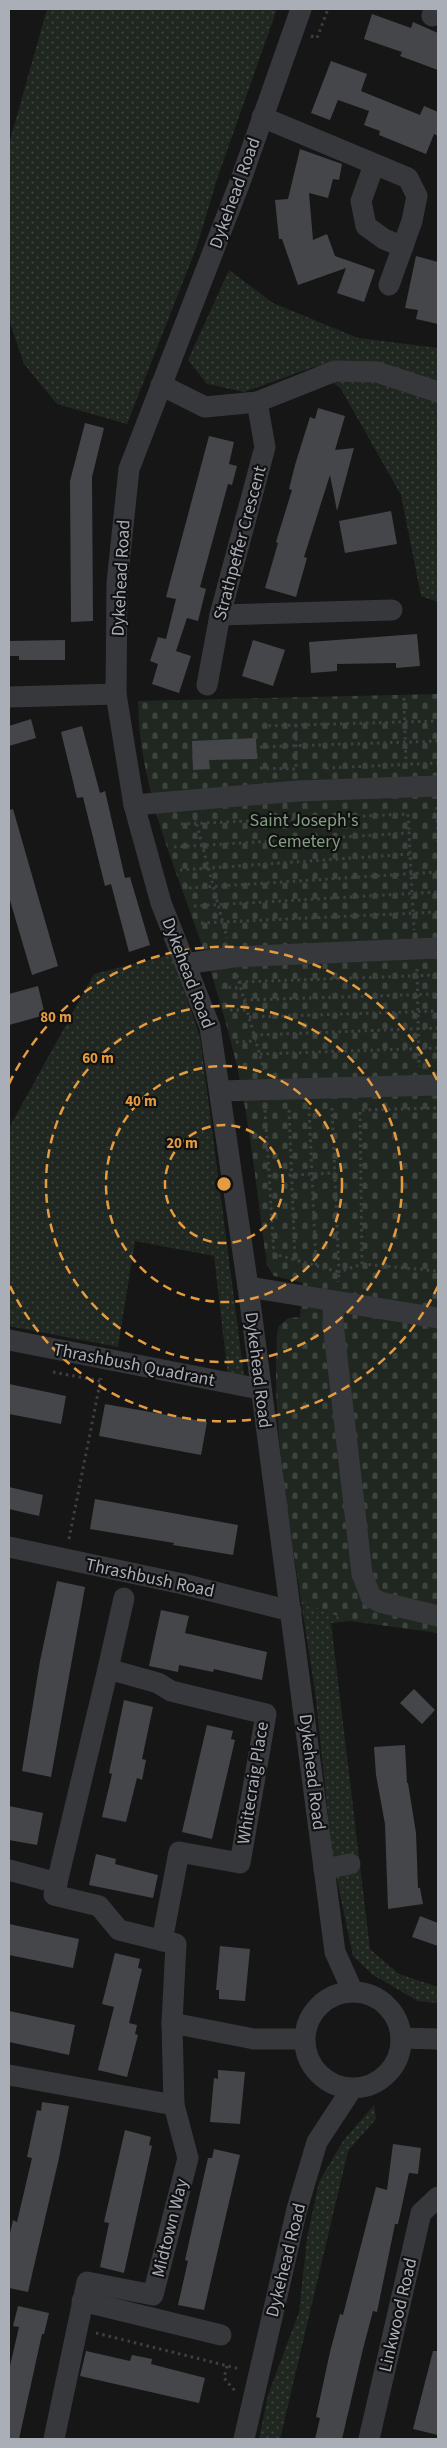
<svg xmlns="http://www.w3.org/2000/svg" width="447" height="2448" font-family="'Source Sans 3',sans-serif">
<defs>
<pattern id="grass-dots" width="8" height="8" patternUnits="userSpaceOnUse" patternTransform="scale(1.25)"><rect width="8" height="8" fill="#202720"/><path d="M2 2h.1M6 6h.1" fill="none" stroke="#3e443e" stroke-width="1.8" stroke-linecap="round"/></pattern>
<pattern id="cemetery-stones" width="16" height="16" patternUnits="userSpaceOnUse" patternTransform="scale(1.25)"><rect width="16" height="16" fill="#202720"/><path d="M2 7V4a2 2 0 0 1 4 0v3zM10 15v-3a2 2 0 0 1 4 0v3z" fill="#3e443e"/></pattern>
</defs>
<rect width="100%" height="100%" fill="#161617"/>
<g fill="url(#grass-dots)">
<path d="M47,9H277L217,179L197,246L127,424L57,404L24,364L9,320V144Z"/>
<path d="M229,270L273,303L358,338L438,348V602L421,596L401,495L341,389L314,367L244,392L207,384L188,360Z"/>
<path d="M172,954L200,1037L244,1375L228,1376L214,1256L135,1241L118,1347L9,1326V1128L94,974Z"/>
<path d="M301,1601L350,1621L331,1623L370,1949L399,1974L438,1987V2003L418,2001L373,1975L353,1956L333,1861L315,1691Z"/>
<path d="M374,2105L376,2119L348,2151L280,2439H259L268,2395L299,2312L307,2238L319,2182L343,2141Z"/>
</g>
<path fill="url(#cemetery-stones)" d="M438,694V1633L350,1621L301,1601C288,1511 270,1418 278,1327L288,1318L300,1317L303,1283L274,1276L267,1265C259,1209 253,1151 243,1096C236,1057 225,1019 214,982C186,889 139,799 138,701Z"/>
<g fill="#45464a">
<path d="M372,14L411,28L413,22L438,33V70L400,56L402,52L364,39Z"/>
<path d="M331,61L367,74L361,91L420,115L424,106L438,112V136L434,134L426,154L379,135L380,131L364,125L369,111L338,100L330,120L311,113Z"/>
<path d="M300,149L342,164L339,180L333,179L328,198L309,193L313,240L327,234L335,256L375,270L364,302L337,293L346,268L298,285L282,239H279L275,200L288,199Z"/>
<path d="M416,256L438,262V324L416,319L418,310L405,308Z"/>
<path d="M318,408L345,416L335,450L354,448L337,511L330,475L304,557L307,558L296,597L265,588L278,543L276,542L292,490L289,489L295,465L310,417L315,419Z"/>
<path d="M85,423L104,428L92,477L93,621L71,622L70,481Z"/>
<path d="M209,436L234,442L229,464L237,466L232,485L228,484L200,587L206,589L198,621L187,618L176,651L191,656L179,693L152,684L158,664L150,661L158,637L166,639L176,599L166,597Z"/>
<path d="M391,511L397,544L345,553L339,521Z"/>
<path d="M417,634L420,666L396,668V663L337,664V671L311,673L309,642Z"/>
<path d="M65,640V660H19V656H9V641Z"/>
<path d="M253,640L285,650L273,686L242,676Z"/>
<path d="M31,719L36,738L9,746V726Z"/>
<path d="M82,726L100,793L105,791L125,878L130,877L150,945L129,952L111,884L105,886L83,797L77,798L61,732Z"/>
<path d="M256,738L257,759L209,760L210,769L193,770L192,741Z"/>
<path d="M13,809L58,966L32,975L9,897V810Z"/>
<path d="M38,986L45,1015L9,1025V994Z"/>
<path d="M9,1384L66,1396L61,1424L9,1414Z"/>
<path d="M105,1404L207,1422L201,1455L99,1436Z"/>
<path d="M9,1487L43,1495L39,1516L9,1509Z"/>
<path d="M95,1499L238,1525L233,1555L173,1545L174,1543L90,1529Z"/>
<path d="M57,1581L85,1587L51,1777L22,1771L40,1661Z"/>
<path d="M161,1610L189,1616L185,1633L267,1652L262,1680L214,1669L213,1672L179,1665L178,1672L149,1666Z"/>
<path d="M414,1689L435,1710L422,1724L400,1703Z"/>
<path d="M124,1700L153,1707L142,1759L146,1760L142,1780L137,1778L126,1822L102,1817L112,1774L109,1773Z"/>
<path d="M207,1725L233,1731L231,1739L235,1740L212,1839L182,1832Z"/>
<path d="M405,1745L407,1783H408L416,1833L418,1888H420L423,1904L388,1909L385,1824L376,1775L374,1747Z"/>
<path d="M9,1806L43,1813L37,1845L9,1840Z"/>
<path d="M96,1854L116,1859L115,1864L158,1875L153,1898L89,1885Z"/>
<path d="M420,1916L438,1923V1946L412,1937Z"/>
<path d="M9,1924L79,1939L73,1968L9,1955Z"/>
<path d="M220,1946L250,1949L245,2001L219,1999V1990H216Z"/>
<path d="M115,1953L140,1959L138,1968L142,1969L129,2023L137,2025L135,2034L138,2035L127,2077L98,2070L114,2007L102,2004Z"/>
<path d="M9,2011L75,2025L69,2055L9,2042Z"/>
<path d="M218,2070L245,2072L240,2124L210,2122L214,2078L218,2079Z"/>
<path d="M42,2102L69,2106L59,2158L28,2292L9,2288V2238L13,2220L17,2222L32,2158L27,2157L37,2110L41,2111Z"/>
<path d="M125,2130L151,2137L149,2145L152,2146L124,2273L100,2267L109,2223L104,2222Z"/>
<path d="M393,2144L421,2148L418,2174L409,2173L398,2224H395L377,2312L373,2311L363,2349L342,2439H315L320,2418L316,2417L330,2352L340,2314L343,2315L376,2187L387,2190Z"/>
<path d="M214,2149L240,2155L204,2310L178,2305L188,2261L185,2260L208,2158H212Z"/>
<path d="M18,2306L49,2313L44,2334H42L19,2439H9V2370L19,2327L13,2326Z"/>
<path d="M86,2351L130,2361L132,2355L152,2359L151,2364L205,2378L199,2403L80,2376Z"/>
<path d="M433,2351H438V2435L413,2429Z"/>
</g>
<g fill="none" stroke-linecap="round" stroke-linejoin="round">
<g stroke="#3d3f43" stroke-width="3" stroke-dasharray="2.5 4" stroke-linecap="butt">
<path d="M311,36L317,38L328,9"/>
<path d="M404,698L406,765"/>
<path d="M296,725V770"/>
<path d="M262,726L438,721"/>
<path d="M260,747L438,741"/>
<path d="M260,768L295,769"/>
<path d="M326,768L438,763"/>
<path d="M437,807L438,845"/>
<path d="M195,818L227,938"/>
<path d="M181,824L408,814L409,833"/>
<path d="M174,847L409,833L410,854"/>
<path d="M180,870L410,854L414,930"/>
<path d="M189,888L438,872"/>
<path d="M194,906L438,892"/>
<path d="M201,923L438,912"/>
<path d="M417,969L419,1067"/>
<path d="M237,975L264,1070"/>
<path d="M239,982L438,975"/>
<path d="M222,987L241,988"/>
<path d="M244,1000L438,994"/>
<path d="M230,1010H247"/>
<path d="M249,1017L438,1011"/>
<path d="M254,1035L438,1028"/>
<path d="M236,1042L256,1041"/>
<path d="M260,1054L438,1048"/>
<path d="M309,1107L316,1266"/>
<path d="M332,1108L339,1272L362,1264L438,1271"/>
<path d="M265,1110L274,1254L339,1272L338,1282"/>
<path d="M289,1110L295,1260"/>
<path d="M269,1176L335,1173"/>
<path d="M362,1264L360,1110L438,1108"/>
<path d="M53,1372L100,1381"/>
<path d="M69,1539L101,1378"/>
<path d="M96,2333L240,2369"/>
<path d="M227,2366L224,2378L235,2391"/>
</g>
<g stroke="#37383c" stroke-width="21">
<path d="M301,9L240,182L129,469L117,583L116,694L134,805L161,903L210,1027L248,1287L335,1952L353,1992"/>
<path d="M432,16L434,9"/>
<path d="M262,117L408,178L417,196L412,221L389,285"/>
<path d="M374,165L361,201L366,226L384,239L403,247"/>
<path d="M161,385L205,407L257,402L335,371L377,372L438,392"/>
<path d="M220,615L392,610"/>
<path d="M207,685L220,615L265,447L257,402"/>
<path d="M9,697L116,694"/>
<path d="M134,805L298,791L438,786"/>
<path d="M185,964L232,957L438,948"/>
<path d="M221,1091L438,1085"/>
<path d="M248,1287L438,1318"/>
<path d="M334,1301L333,1323L362,1574L371,1597L380,1602L438,1616"/>
<path d="M9,1340L260,1389"/>
<path d="M9,1547L183,1584L291,1611"/>
<path d="M108,1669L124,1598"/>
<path d="M324,1869L350,1864"/>
<path d="M9,1870L57,1883"/>
<circle cx="353" cy="2040" r="48"/>
<path d="M172,2023L254,2039H304"/>
<path d="M401,2038L438,2039"/>
<path d="M9,2075L174,2105"/>
<path d="M82,2301L221,2335"/>
<path d="M54,2439L87,2282L153,2295L188,2158L174,2105L172,2023L176,1944L119,1930L99,1906L54,1895L108,1669L158,1683L171,1691L266,1714L240,1863L179,1852L162,1941"/>
<path d="M244,2439L297,2209L317,2142L351,2090"/>
<path d="M369,2439L421,2213L438,2197"/>
</g>
</g>
<g fill="none" stroke="#e59c40" stroke-width="2.5" stroke-dasharray="9 6">
<circle cx="224" cy="1184" r="59"/>
<circle cx="224" cy="1184" r="118"/>
<circle cx="224" cy="1184" r="178"/>
<path d="M438 1286A237 237 0 0 1 9 1284M9 1084A237 237 0 0 1 438 1082"/>
</g>
<g text-anchor="middle" dominant-baseline="central" stroke-width="4.5" stroke-linejoin="round" paint-order="stroke">
<g font-size="18" fill="#a9aeb7" stroke="#111112">
<text transform="translate(235 193) rotate(-70)">Dykehead Road</text>
<text transform="translate(240 543) rotate(-75)">Strathpeffer Crescent</text>
<text transform="translate(121 578) rotate(-87)">Dykehead Road</text>
<text transform="translate(188 973) rotate(69)">Dykehead Road</text>
<text transform="translate(134 1365) rotate(11)">Thrashbush Quadrant</text>
<text transform="translate(258 1370) rotate(83)">Dykehead Road</text>
<text transform="translate(150 1578) rotate(12)">Thrashbush Road</text>
<text transform="translate(312 1772) rotate(83)">Dykehead Road</text>
<text transform="translate(253 1783) rotate(-81)">Whitecraig Place</text>
<text transform="translate(170 2228) rotate(-76)">Midtown Way</text>
<text transform="translate(286 2260) rotate(-76)">Dykehead Road</text>
<text transform="translate(398 2315) rotate(-77)">Linkwood Road</text>
</g>
<g font-size="18" fill="#82a081" stroke="#111112">
<text x="304" y="820">Saint Joseph's<tspan x="304" dy="21">Cemetery</tspan></text>
</g>
</g>
<circle cx="224" cy="1184" r="8" fill="#e59c40" stroke="#111112" stroke-width="2.5"/>
<g font-size="15" text-anchor="middle" font-weight="bold" fill="#e59c40" stroke="#111112" stroke-width="4.5" stroke-linejoin="round" paint-order="stroke">
<text x="56" y="1022">80 m</text>
<text x="98" y="1063">60 m</text>
<text x="141" y="1106">40 m</text>
<text x="182" y="1148">20 m</text>
</g>
<rect width="447" height="2448" fill="none" stroke="#a9aeb7" stroke-width="20"/>
</svg>
